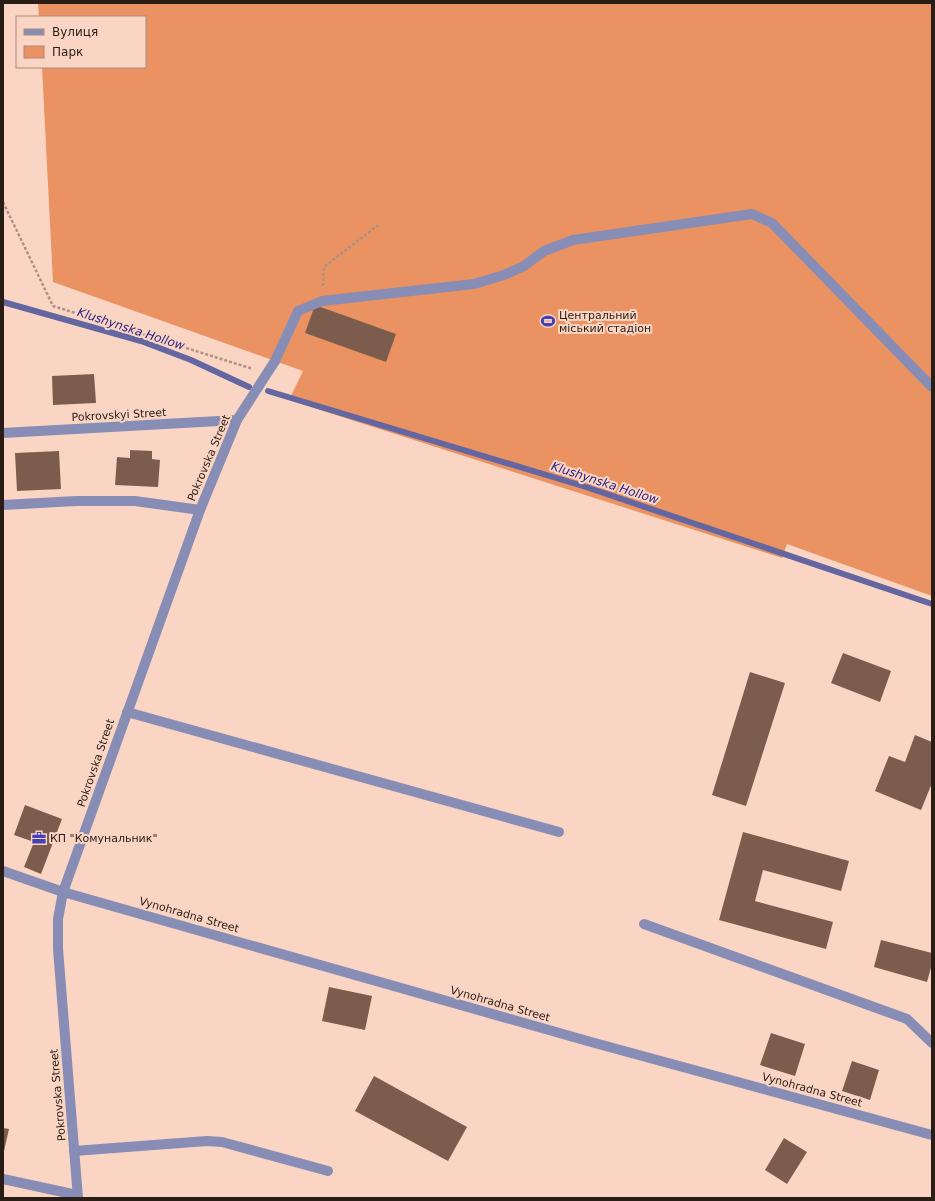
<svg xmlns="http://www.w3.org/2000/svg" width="935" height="1201" font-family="'DejaVu Sans',sans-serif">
<rect width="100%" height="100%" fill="#fad5c3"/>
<path fill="#eb9263" d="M40,3H932V596L787,544L782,558L289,400L303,371L53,282L42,67H145V17H39L38,4Z"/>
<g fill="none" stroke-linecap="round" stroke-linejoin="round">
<g stroke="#6466a1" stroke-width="6">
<path d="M3,302L141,341L191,360L249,387"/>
<path d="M268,391L586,487L932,604"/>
</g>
</g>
<g fill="#7c5d4d">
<path d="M315,305L396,334L386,362L305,333Z"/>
<path d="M94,374L96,403L53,405L52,376Z"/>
<path d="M130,450L152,451V459L160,460L158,487L115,485L117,457L130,458Z"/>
<path d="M59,451L61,489L17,491L15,453Z"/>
<path d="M843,653L891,671L880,702L831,683Z"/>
<path d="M750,672L785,683L746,806L712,795Z"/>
<path d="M915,735L932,742V783L921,810L875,791L889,756L905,762Z"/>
<path d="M25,805L62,819L41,874L24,867L34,842L14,835Z"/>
<path d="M743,832L849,861L841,891L763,870L755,901L833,922L826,949L719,920Z"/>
<path d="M881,940L932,953V964L927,982L874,967Z"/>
<path d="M329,987L372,996L365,1030L322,1021Z"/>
<path d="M771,1033L805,1044L795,1076L760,1065Z"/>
<path d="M852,1061L879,1070L870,1100L842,1091Z"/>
<path d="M374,1076L467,1127L448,1161L355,1111Z"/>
<path d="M3,1128L9,1129L4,1151H3Z"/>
<path d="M784,1138L807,1152L787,1184L765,1170Z"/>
</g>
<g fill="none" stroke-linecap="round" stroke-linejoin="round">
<g stroke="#ad9183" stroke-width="2.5" stroke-dasharray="3 2" stroke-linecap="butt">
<path d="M3,202L53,306L253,369"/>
<path d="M323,286L324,267L378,225"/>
</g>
<g stroke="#878db4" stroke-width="10">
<path d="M275,361L298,311L322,301L474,284L504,275L524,266L544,251L573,240L752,214L772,223L932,387"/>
<path d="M3,433L237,420"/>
<path d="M3,505L76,501H135L200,510"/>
<path d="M127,712L559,832"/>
<path d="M3,871L63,892"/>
<path d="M3,1179L77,1195"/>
</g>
<g stroke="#878db4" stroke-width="10">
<path d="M63,892L591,1042L932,1135"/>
<path d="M644,924L907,1019L932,1043"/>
<path d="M74,1151L207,1141L222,1142L328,1171"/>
<path d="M78,1198L58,949V919L63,892L200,510L237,420L275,361"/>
</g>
</g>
<defs>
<symbol id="stadium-bare" viewBox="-9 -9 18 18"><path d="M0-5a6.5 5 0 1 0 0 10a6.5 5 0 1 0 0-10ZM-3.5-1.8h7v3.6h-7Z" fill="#4542b7" stroke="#fad5c3" stroke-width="2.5" paint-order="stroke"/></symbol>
<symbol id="office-bare" viewBox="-9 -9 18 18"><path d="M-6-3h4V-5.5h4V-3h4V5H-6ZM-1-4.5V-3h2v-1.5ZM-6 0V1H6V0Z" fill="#4542b7" stroke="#fad5c3" stroke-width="2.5" paint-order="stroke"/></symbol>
</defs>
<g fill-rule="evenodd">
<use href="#stadium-bare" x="538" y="311" width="20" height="20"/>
<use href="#office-bare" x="29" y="828" width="20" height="20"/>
</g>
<g text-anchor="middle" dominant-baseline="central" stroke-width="4" stroke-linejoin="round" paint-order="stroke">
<g font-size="11" fill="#2a1d16" stroke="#fad5c3" text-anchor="start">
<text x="559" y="315">Центральний<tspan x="559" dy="13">міський стадіон</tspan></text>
<text x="50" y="838">КП "Комунальник"</text>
</g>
<g font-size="11" fill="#2a1d16" stroke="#fad5c3">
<text transform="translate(119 415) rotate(-3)">Pokrovskyi Street</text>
<text transform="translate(209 458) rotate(-67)">Pokrovska Street</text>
<text transform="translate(96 763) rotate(-71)">Pokrovska Street</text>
<text transform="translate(189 915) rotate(16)">Vynohradna Street</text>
<text transform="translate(500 1004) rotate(16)">Vynohradna Street</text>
<text transform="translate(812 1090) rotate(15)">Vynohradna Street</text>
<text transform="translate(58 1095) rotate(-95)">Pokrovska Street</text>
</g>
<g font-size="12" font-style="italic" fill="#2b2287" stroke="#fad5c3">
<text transform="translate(131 329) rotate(18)">Klushynska Hollow</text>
<text transform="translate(605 483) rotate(18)">Klushynska Hollow</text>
</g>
</g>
<rect width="935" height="1201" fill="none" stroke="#2a1d16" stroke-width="8"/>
<rect x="16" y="16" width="130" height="52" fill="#fad5c3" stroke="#a78b7e"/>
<rect x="24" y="29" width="20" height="6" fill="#878db4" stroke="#a78b7e"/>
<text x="52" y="36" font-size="12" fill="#2a1d16">Вулиця</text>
<rect x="24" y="46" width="20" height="12" fill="#eb9263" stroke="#a78b7e"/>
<text x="52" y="56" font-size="12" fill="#2a1d16">Парк</text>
</svg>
